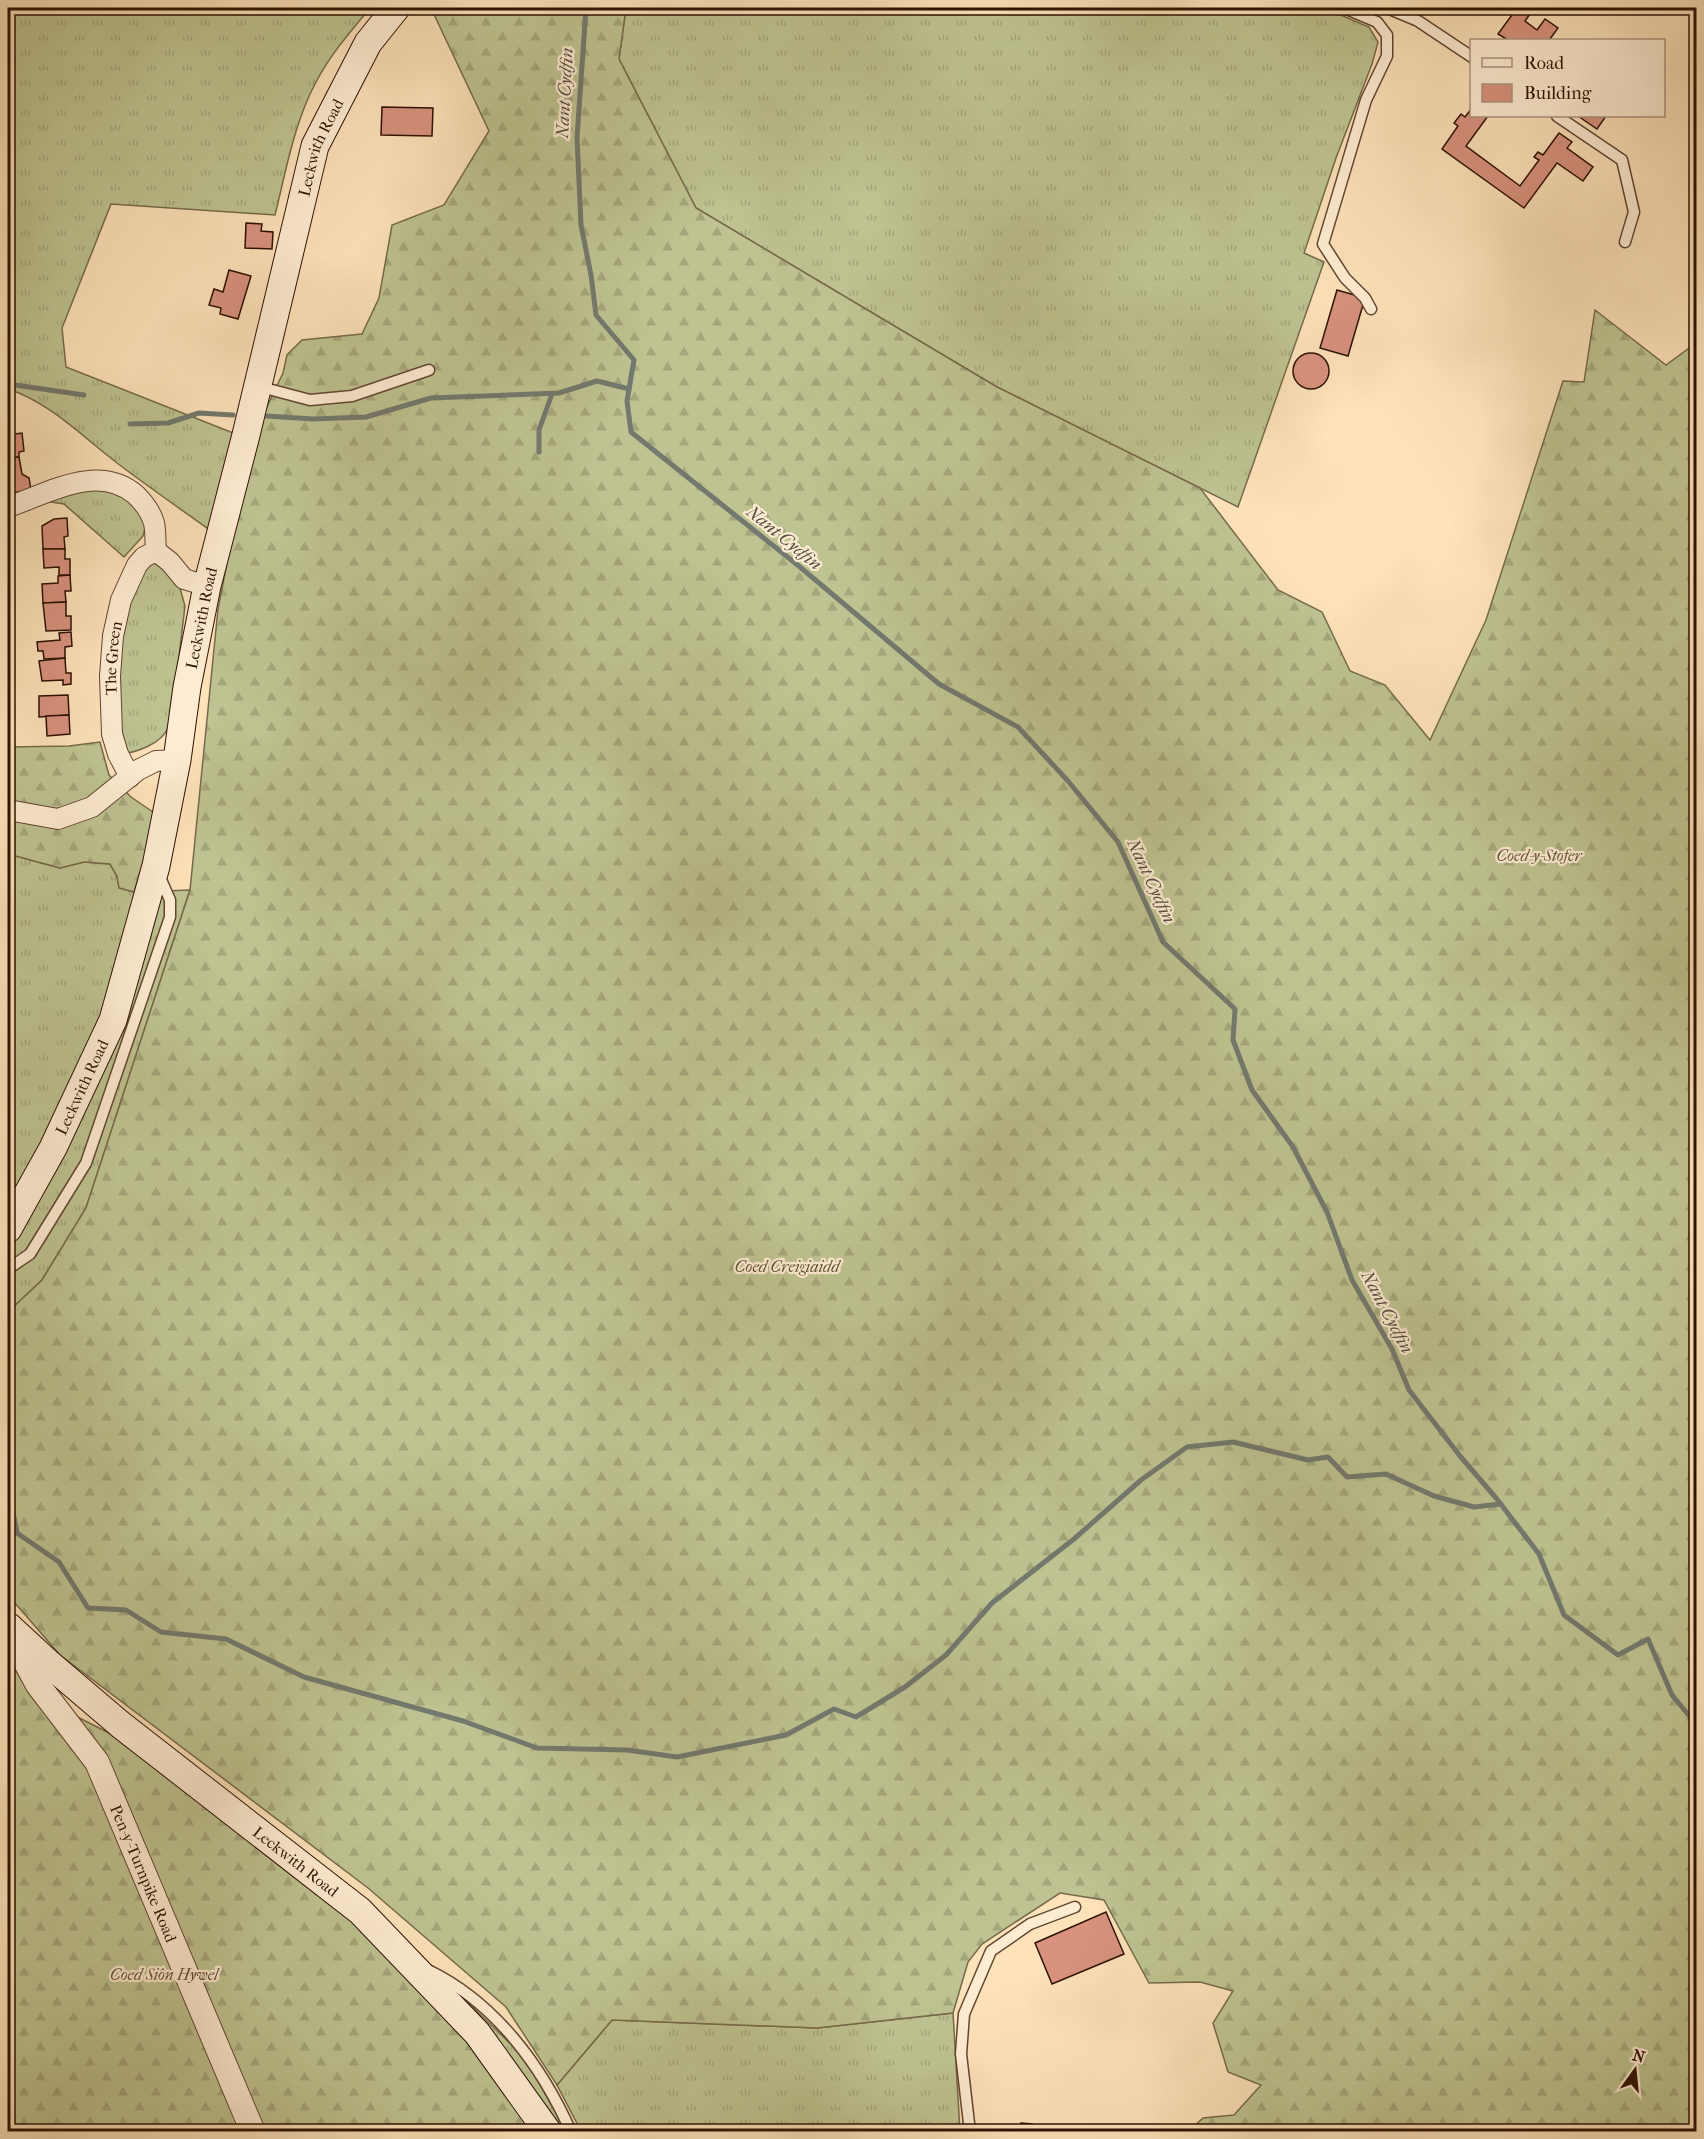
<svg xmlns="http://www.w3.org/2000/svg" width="1704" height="2139" font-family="'IM FELL French Canon',serif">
<defs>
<pattern id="grass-tufts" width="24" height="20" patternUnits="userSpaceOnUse" patternTransform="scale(1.5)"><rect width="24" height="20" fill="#bec391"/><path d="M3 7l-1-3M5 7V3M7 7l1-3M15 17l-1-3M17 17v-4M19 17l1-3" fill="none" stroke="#a4a67b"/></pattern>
<pattern id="forest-firs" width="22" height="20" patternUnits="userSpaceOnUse" patternTransform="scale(1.5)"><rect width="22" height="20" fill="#bec391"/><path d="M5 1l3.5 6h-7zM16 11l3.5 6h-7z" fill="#a4a67b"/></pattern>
</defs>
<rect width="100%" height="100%" fill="#fde2ba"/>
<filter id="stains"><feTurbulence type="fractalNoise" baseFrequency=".00333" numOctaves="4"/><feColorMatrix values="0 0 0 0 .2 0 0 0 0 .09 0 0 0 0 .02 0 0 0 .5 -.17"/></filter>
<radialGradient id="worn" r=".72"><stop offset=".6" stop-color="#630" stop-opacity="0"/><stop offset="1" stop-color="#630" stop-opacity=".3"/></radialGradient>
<g fill="url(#grass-tufts)" stroke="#766a4a" stroke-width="1.5">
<path d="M8,8H370C350,32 330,55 316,82C294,123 286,171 275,215L111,204L62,328L66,367L251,440L229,544C192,517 154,491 117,463C83,437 49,402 8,389Z"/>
<path d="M626,8H1324L1369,27L1378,42L1372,64L1336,158L1304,253L1324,262L1238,507L997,387L696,208L619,59Z"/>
<path d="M88,488L131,494L147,521L143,536L124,557L64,504L44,501Z"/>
<path d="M156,563L178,581L185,606L172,714C171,718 170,724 168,728C161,744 137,752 122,754L115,676L125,610L147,566Z"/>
<path d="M8,854L60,868L84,862L110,864L117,876L119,888L134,892L190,890L86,1208L42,1280L8,1312Z"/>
<path d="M450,1989L460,1995L513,2046L532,2071L566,2131H558Z"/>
<path d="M953,2013L960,2131H581L557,2085L612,2020L817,2028Z"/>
</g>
<g fill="url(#forest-firs)" stroke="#766a4a" stroke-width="1.5">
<path d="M431,8H626L619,59L696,208L997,387L1200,488L1278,590L1322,612L1350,671L1385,685L1430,740L1486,620L1563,381L1584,382L1595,310L1666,365L1696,343V2131H1189L1203,2118L1234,2115L1261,2085L1228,2072L1213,2023L1233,1991L1200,1982L1149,1983L1104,1900L1060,1893L982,1944L968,1962L953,2013L817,2028L612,2020L557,2085L506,2007L368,1888L60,1655L8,1595V1312L42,1280L86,1208L190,890L218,609L251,440L283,373L287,355L302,340L362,334L379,298L392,225L444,205L489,131Z"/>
<path d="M8,647L9,747L69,746L100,742L109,775L131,797L153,812L151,837L134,892L119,888L117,876L110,864L84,862L60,868L8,854Z"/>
<path d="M8,1658L30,1693L109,1733L349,1919L470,2035L538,2131H8Z"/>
</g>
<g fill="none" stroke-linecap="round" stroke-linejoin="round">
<g stroke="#73796e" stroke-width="5">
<path d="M586,8L577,138L581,225L591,275L596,315L634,360L627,401L631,432L800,567L939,684L1018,727L1068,781L1118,842L1163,942L1235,1009L1233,1040L1252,1090L1293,1147L1327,1212L1352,1280L1392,1349L1409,1390L1460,1456L1496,1498L1539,1554L1564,1615L1618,1655L1648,1639L1672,1695L1696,1724"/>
<path d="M8,384L84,395"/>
<path d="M267,416L313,419L366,417L431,398L559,393L597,381L629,389"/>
<path d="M130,424L168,423L199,413L233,415"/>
<path d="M539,452V430L552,394"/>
<path d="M8,1504L12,1506L17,1533L59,1562L88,1608L126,1610L161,1632L226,1639L304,1677L463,1721L537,1748L627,1750L677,1757L786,1735L834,1709L856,1717L905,1687L946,1655L992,1603L1074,1539L1141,1480L1187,1447L1233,1442L1308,1460L1328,1457L1347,1477L1386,1474L1434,1496L1474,1507L1501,1504"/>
</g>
</g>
<g fill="#d8927e" stroke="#2d1202" stroke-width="1.5">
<path d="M1517,8H1530L1533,10L1525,21L1537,30L1545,19L1558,28L1550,39L1552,40H1508L1498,34Z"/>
<path d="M382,107L433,108L432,136L381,135Z"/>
<path d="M1472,108V116H1488L1466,146L1520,186L1539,160L1534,157L1538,152L1543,155L1559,133L1572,142L1567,148L1593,167L1583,181L1557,163L1524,208L1442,149L1458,126L1454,123L1461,114L1465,117Z"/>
<path d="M1578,116H1606L1597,129Z"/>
<path d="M246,223L262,224L261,231L273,232L272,249L245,248Z"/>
<path d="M229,270L251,276L238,319L220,314L221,308L209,305L214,289L223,292Z"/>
<path d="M1337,290L1365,298L1348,356L1320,348Z"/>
<circle cx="1311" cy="371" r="18"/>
<path d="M22,433L24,451L19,452V457L8,458V435Z"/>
<path d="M19,457L22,474L29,478L31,490L13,493L11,496H8V458Z"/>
<path d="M67,518L68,536L64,537L65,549H43L42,526L54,519Z"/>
<path d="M43,549H65V559H70V575H59V567L44,568Z"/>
<path d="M70,575L71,591H65L66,602L43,603L42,584L58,583V576Z"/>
<path d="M66,602V616H71V630L46,631L43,603Z"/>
<path d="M71,632L72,646L65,647V658L44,659L43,651H38L37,642L60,640L59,633Z"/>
<path d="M65,658L66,673H71V684L63,685V680L42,681L39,661Z"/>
<path d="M68,695L69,715L39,717V696Z"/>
<path d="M69,715L70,734L47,736L46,716Z"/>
<path d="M1106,1912L1124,1954L1052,1984L1035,1943Z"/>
<path d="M1021,2123L1032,2124L1031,2132H1021Z"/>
</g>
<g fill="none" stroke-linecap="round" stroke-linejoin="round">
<defs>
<g id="service">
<path d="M1344,8L1377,22L1387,35V56L1366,100L1323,244L1345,278L1365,298L1371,309"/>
<path d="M1387,8L1418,21L1472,57"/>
<path d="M1557,116L1622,160L1634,212L1625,242"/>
<path d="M257,386L310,400L352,396L429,370"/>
<path d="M8,1269L30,1254L86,1163L170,917V900L159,875"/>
<path d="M430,1971C495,2003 542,2066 571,2132"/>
<path d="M970,2132L961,2054L964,2014L991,1951L1030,1924L1075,1907"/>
</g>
<g id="minor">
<path d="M8,507C47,494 98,462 136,495C144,503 151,512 154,523C156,531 155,542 156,551"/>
<path id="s1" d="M130,777L118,754L112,734L110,676L113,636L121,600L137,565L144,557L156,551L170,562L184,579L207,586"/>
<path d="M8,810L58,819L92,807L138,770L156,761L177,760"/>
</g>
<g id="tertiary">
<path id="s2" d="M9,1631L38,1685L97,1762L253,2132"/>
</g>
<g id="secondary">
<path id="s3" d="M8,1229L53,1148L113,1020L156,866L177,760L187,687L207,586L246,435L315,146L368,43L396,8"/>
<path id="s4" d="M8,1626L47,1662L121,1725L360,1911L477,2033L548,2132"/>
</g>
</defs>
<use href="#service" stroke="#614630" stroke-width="13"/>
<use href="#minor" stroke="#614630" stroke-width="22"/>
<use href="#tertiary" stroke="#614630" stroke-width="26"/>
<use href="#secondary" stroke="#2d1202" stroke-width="29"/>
<use href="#service" stroke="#feecd2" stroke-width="10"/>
<use href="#minor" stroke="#feecd2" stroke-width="20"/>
<use href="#tertiary" stroke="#feecd2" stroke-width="24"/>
<use href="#secondary" stroke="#feecd2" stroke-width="27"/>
</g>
<g text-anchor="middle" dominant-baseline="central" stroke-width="4.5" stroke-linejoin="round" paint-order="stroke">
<g font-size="16" fill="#2d1202" stroke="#feecd2">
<text stroke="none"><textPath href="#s3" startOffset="1132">Leckwith Road</textPath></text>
<text stroke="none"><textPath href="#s3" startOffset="646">Leckwith Road</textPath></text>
<text stroke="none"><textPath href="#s1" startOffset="123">The Green</textPath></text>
<text stroke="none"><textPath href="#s3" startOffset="160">Leckwith Road</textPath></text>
<text stroke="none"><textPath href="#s4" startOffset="372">Leckwith Road</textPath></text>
<text stroke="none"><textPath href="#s2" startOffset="279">Pen-y-Turnpike Road</textPath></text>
</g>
<g font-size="16" font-style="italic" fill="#605034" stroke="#feecd2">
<text x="1539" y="855">Coed-y-Stofer</text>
<text x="787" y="1266">Coed Creigiaidd</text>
<text x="164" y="1974">Coed Siôn Hywel</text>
</g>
<g font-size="18" font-style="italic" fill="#564e41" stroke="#feecd2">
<text transform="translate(565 93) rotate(-87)">Nant Cydfin</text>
<text transform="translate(784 538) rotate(39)">Nant Cydfin</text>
<text transform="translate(1151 881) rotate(65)">Nant Cydfin</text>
<text transform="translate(1387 1312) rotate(62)">Nant Cydfin</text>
</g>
</g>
<rect width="1704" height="2139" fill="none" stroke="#fde2ba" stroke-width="30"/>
<rect x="9" y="9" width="1686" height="2121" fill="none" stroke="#2d1202" stroke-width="3"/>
<rect x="15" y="15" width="1674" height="2109" fill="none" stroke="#2d1202" stroke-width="1.5"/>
<rect x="1470" y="39" width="195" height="78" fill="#feecd2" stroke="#aa957f" stroke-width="1.5"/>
<rect x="1482" y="58" width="30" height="9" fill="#feecd2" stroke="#aa957f" stroke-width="1.5"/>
<text x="1524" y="69" font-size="18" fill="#2d1202">Road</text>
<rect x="1482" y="84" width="30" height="18" fill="#d8927e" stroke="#aa957f" stroke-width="1.5"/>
<text x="1524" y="99" font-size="18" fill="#2d1202">Building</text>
<g transform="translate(1635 2070) rotate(15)" stroke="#feecd2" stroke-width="4.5" paint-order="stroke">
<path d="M0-4.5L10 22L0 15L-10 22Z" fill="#2d1202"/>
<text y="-9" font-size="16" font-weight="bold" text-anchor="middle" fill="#2d1202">N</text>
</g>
<rect width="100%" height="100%" filter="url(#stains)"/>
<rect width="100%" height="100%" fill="url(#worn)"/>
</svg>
